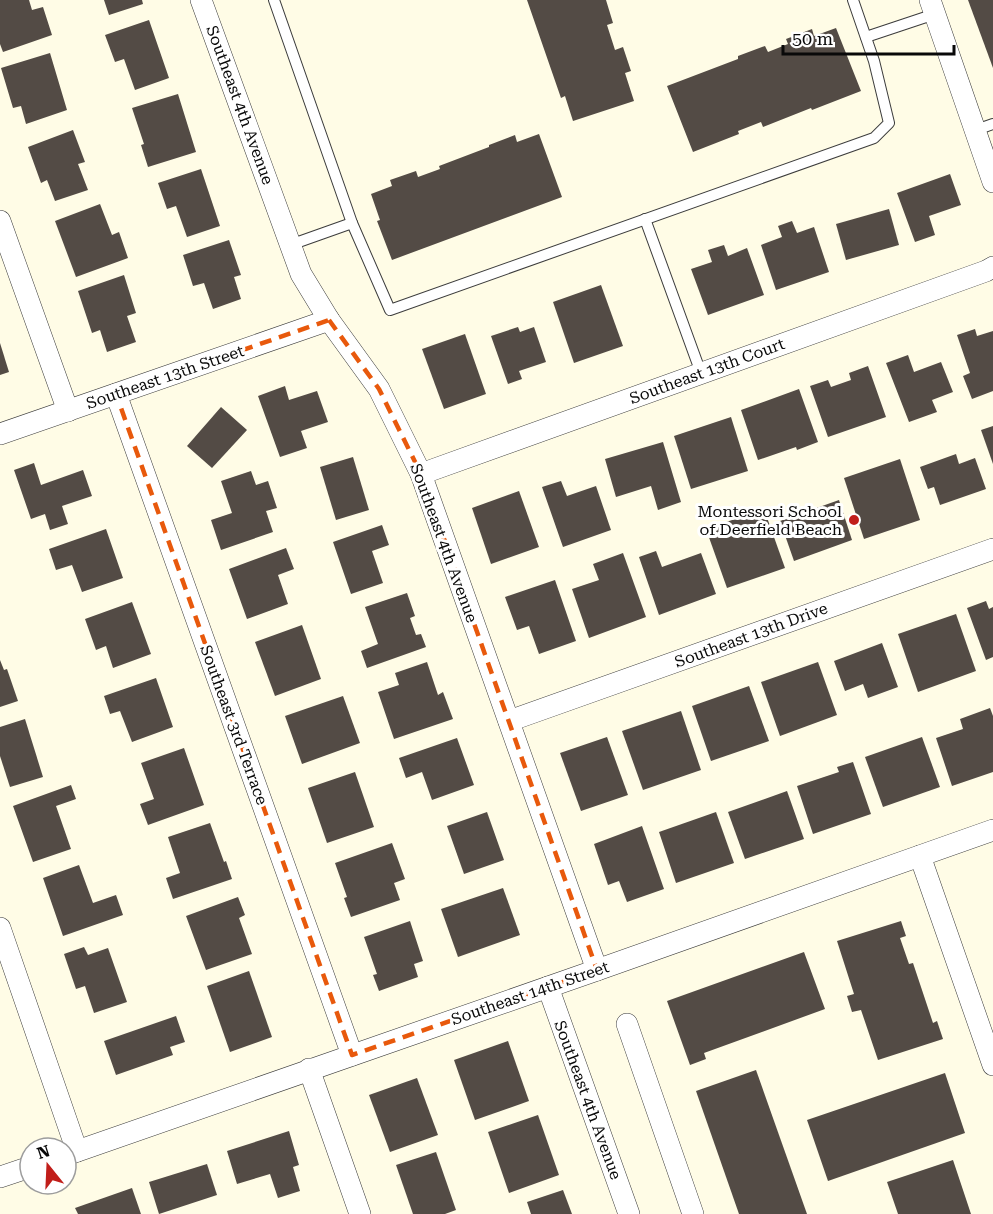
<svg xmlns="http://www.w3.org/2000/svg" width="993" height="1214" font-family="'Roboto Serif',serif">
<rect width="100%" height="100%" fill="#fffce6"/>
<g fill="#534b45">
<path d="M0,0H29L32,10L43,7L52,35L3,52L0,44Z"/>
<path d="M104,0H142L143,4L109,15Z"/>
<path d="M527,0H606L613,23L607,25L615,50L623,47L631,71L625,73L634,101L573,121L565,96L561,98Z"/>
<path d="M968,0H993V68Z"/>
<path d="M149,20L169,78L135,90L124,59L115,62L105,35Z"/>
<path d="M836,28L861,91L812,110L811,108L763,127L761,122L738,131L739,134L693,152L667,86L738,59V56L765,46L768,52L788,44L786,39L812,29L814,36Z"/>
<path d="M50,53L67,110L26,124L21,106L13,108L1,68Z"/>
<path d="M178,94L196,152L148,167L141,145L144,144L132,108Z"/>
<path d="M73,130L85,162L78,164L88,190L55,201L47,180L41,183L28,147Z"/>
<path d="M539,134L562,197L392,260L377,221L380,220L371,194L392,186L390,180L416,171L418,177L440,169L439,166L489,147V145L515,135L517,142Z"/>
<path d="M201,169L220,226L187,237L176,206L167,209L158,183Z"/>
<path d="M950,174L961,205L929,216L935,235L915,242L897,193Z"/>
<path d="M100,204L112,235L119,232L128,258L76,277L55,221Z"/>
<path d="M889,209L899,245L846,260L836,224Z"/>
<path d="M792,221L797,233L814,227L829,272L776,290L761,245L782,237L778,226Z"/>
<path d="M229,240L241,275L234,277L241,299L213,309L204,283L193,286L183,255Z"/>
<path d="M724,245L728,256L747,248L764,295L708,315L691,269L712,262L708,250Z"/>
<path d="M124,275L136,313L127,316L136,342L107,352L100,330L92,333L78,291Z"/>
<path d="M601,285L623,346L574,363L553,302Z"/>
<path d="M518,327L520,332L534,327L546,362L519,371L522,379L508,384L491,336Z"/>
<path d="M975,329L977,336L993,331V391L972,399L963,376L970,373L957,335Z"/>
<path d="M465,334L486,394L444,409L422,349Z"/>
<path d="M0,343L9,372L0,375Z"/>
<path d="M908,355L914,372L941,362L953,392L932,400L937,412L909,422L886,363Z"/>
<path d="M868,366L886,417L828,437L810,386L828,380L831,387L851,380L849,373Z"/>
<path d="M285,386L289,400L317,391L328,422L301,431L307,448L280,457L258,396Z"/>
<path d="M799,389L818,442L797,450L796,447L758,460L741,410Z"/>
<path d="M221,407L247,430L212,468L187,446Z"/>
<path d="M731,417L748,471L691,489L674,436Z"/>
<path d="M993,426V464L981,430Z"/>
<path d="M663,442L681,502L658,510L651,486L616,497L605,459Z"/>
<path d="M956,454L959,464L975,458L986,489L940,505L934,487L928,489L920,467Z"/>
<path d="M353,457L369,510L336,520L320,467Z"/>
<path d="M900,459L920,520L864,539L844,478Z"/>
<path d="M34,463L41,485L83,470L92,496L62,506L68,524L50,530L45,514L31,519L14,470Z"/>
<path d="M251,471L256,485L268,481L277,508L266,511L273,532L221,550L211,520L232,513L221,481Z"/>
<path d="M561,481L567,496L596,486L611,530L563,547L542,487Z"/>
<path d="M519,491L539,547L491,564L472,508Z"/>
<path d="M839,500L852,540L794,561L780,521Z"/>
<path d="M764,509L785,568L727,588L706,529Z"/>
<path d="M382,525L389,545L372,551L383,583L351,594L333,542Z"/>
<path d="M106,529L123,578L82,592L72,565L56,570L49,549Z"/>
<path d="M286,548L294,569L278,575L288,604L247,619L229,569Z"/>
<path d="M656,551L662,567L701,553L716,594L659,615L639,557Z"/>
<path d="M623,553L646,617L589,638L572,589L599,580L593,564Z"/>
<path d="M555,580L576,641L539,654L529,626L517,630L505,597Z"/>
<path d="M407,593L415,616L410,618L416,635L421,634L426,647L367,668L361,651L378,644L365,607Z"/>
<path d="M986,601L989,609L993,607V657L986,660L967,608Z"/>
<path d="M132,602L151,654L113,668L106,646L96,650L85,619Z"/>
<path d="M956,614L976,671L918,692L898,634Z"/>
<path d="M302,625L321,679L275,696L255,642Z"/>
<path d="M882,643L898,687L868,698L863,684L845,691L834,661Z"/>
<path d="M0,660L4,670L7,669L18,701L0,707Z"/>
<path d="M427,662L438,695L443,692L453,719L394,739L378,692L399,685L395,673Z"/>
<path d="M818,662L837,715L780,736L761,682Z"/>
<path d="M156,678L173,727L132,742L120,711L110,714L104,696Z"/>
<path d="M749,686L769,741L711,761L692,706Z"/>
<path d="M343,696L360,743L302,764L285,716Z"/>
<path d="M990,708L993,716V772L952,786L936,738L963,729L960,719Z"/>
<path d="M681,711L701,770L643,790L622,731Z"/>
<path d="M25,719L43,777L10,787L0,756V727Z"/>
<path d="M607,737L628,795L581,811L560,753Z"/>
<path d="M922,737L940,787L883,807L865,757Z"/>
<path d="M457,738L474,785L432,800L422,772L406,778L399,758Z"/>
<path d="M184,748L204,805L148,825L140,804L154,799L141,763Z"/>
<path d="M853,762L871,814L813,834L797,786L839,772L837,767Z"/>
<path d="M355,772L374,827L327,843L308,788Z"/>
<path d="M71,785L76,799L56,806L71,849L33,862L13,806Z"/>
<path d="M787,791L804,839L745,859L728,812Z"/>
<path d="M487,812L504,860L464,874L447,826Z"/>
<path d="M716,812L734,863L676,883L659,832Z"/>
<path d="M210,823L224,862L226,861L232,879L173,899L166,878L180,873L168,837Z"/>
<path d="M642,826L664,889L627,902L619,881L608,885L594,844Z"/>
<path d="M392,843L405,879L394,883L400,900L351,917L344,898L347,897L335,863Z"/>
<path d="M79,865L93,903L116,895L123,915L63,936L43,878Z"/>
<path d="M503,888L520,935L458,957L441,909Z"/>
<path d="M238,897L245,915L239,918L252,954L206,970L186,916Z"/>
<path d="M410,921L423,961L414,964L418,977L379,991L373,975L377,974L364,937Z"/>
<path d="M901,921L906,936L900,938L909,964L913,963L933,1023L937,1021L943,1039L878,1060L861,1010L852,1012L847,996L854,994L837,941Z"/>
<path d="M84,947L88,955L108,948L127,1002L94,1013L85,986L76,989L64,954Z"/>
<path d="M804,952L825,1009L704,1053L706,1059L690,1065L667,1001Z"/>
<path d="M249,971L272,1037L230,1052L207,986Z"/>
<path d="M176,1016L185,1042L170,1047L173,1055L116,1075L104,1041Z"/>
<path d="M508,1041L529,1101L475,1120L454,1060Z"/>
<path d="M756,1070L807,1214H739L696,1091Z"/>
<path d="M945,1073L965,1133L828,1181L807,1120Z"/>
<path d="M417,1078L438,1135L390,1152L369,1095Z"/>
<path d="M538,1115L559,1175L509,1193L488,1132Z"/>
<path d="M289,1131L299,1165L293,1167L300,1191L278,1198L270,1174L237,1184L227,1151Z"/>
<path d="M436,1152L456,1210L445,1214H413L396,1165Z"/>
<path d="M953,1160L971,1214H898L887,1182Z"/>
<path d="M207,1164L217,1195L159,1214L149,1182Z"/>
<path d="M132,1188L141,1214H78L75,1208Z"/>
<path d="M563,1190L572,1214H531L527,1202Z"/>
</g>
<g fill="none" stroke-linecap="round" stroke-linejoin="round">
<defs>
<g id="service">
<path d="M274,0L352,223L390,310L874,138L889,123L874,61L853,0"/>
<path d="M866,37L935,14"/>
<path d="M976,130L993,124"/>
<path d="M645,219L701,373"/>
<path d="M290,245L352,223"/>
</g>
<g id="minor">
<path d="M201,0L301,274L329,320L379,389L421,474L597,970"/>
<path d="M930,0L993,182"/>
<path d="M0,221L68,411"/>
<path d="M116,394L352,1055"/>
<path d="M0,434L329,320"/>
<path d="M421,474L986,271L993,267"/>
<path d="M509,721L993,549"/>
<path d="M920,856L993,1065"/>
<path d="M0,928L77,1151"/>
<path d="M548,987L629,1214"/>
<path d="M627,1024L693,1214"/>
<path d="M309,1069L360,1214"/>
<path d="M66,1155L597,970L993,830"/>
<path d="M0,1177L30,1167"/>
</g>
</defs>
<use href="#service" stroke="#3c3c3c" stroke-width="12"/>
<use href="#minor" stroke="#3c3c3c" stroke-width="22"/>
<use href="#service" stroke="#fff" stroke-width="10"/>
<use href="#minor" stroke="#fff" stroke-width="21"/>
</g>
<path fill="none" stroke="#e8590c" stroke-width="4.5" stroke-dasharray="12 8" stroke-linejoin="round" d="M329,320L379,389L421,474L597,970L352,1055L116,394Z"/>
<circle fill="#c11e1a" stroke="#fff" stroke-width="2" cx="854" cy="520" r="6"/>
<g text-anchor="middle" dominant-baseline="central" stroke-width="6" stroke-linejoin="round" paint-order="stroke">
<g font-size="16" fill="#090909" stroke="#fff">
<text transform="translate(240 105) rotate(70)">Southeast 4th Avenue</text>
<text transform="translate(707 371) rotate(-20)">Southeast 13th Court</text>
<text transform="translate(165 377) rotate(-19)">Southeast 13th Street</text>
<text transform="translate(444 543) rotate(70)">Southeast 4th Avenue</text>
<text transform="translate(751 635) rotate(-20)">Southeast 13th Drive</text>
<text transform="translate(234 725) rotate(70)">Southeast 3rd Terrace</text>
<text transform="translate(530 993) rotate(-19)">Southeast 14th Street</text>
<text transform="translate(588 1100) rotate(70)">Southeast 4th Avenue</text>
</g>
<g font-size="16" fill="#090909" stroke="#fff" text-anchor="end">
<text x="842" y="511">Montessori School<tspan x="842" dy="18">of Deerfield Beach</tspan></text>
</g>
</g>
<g transform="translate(48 1166) rotate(342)"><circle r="28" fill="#ffffff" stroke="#9d9d9d" stroke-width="1.5"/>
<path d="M0-4.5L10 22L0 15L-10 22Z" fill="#c11e1a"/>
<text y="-9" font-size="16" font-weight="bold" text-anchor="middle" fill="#090909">N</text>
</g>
<path d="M783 45v9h171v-9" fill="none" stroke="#090909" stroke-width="3"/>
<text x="792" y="45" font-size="18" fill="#090909" stroke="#ffffff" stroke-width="4.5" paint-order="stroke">50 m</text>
</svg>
